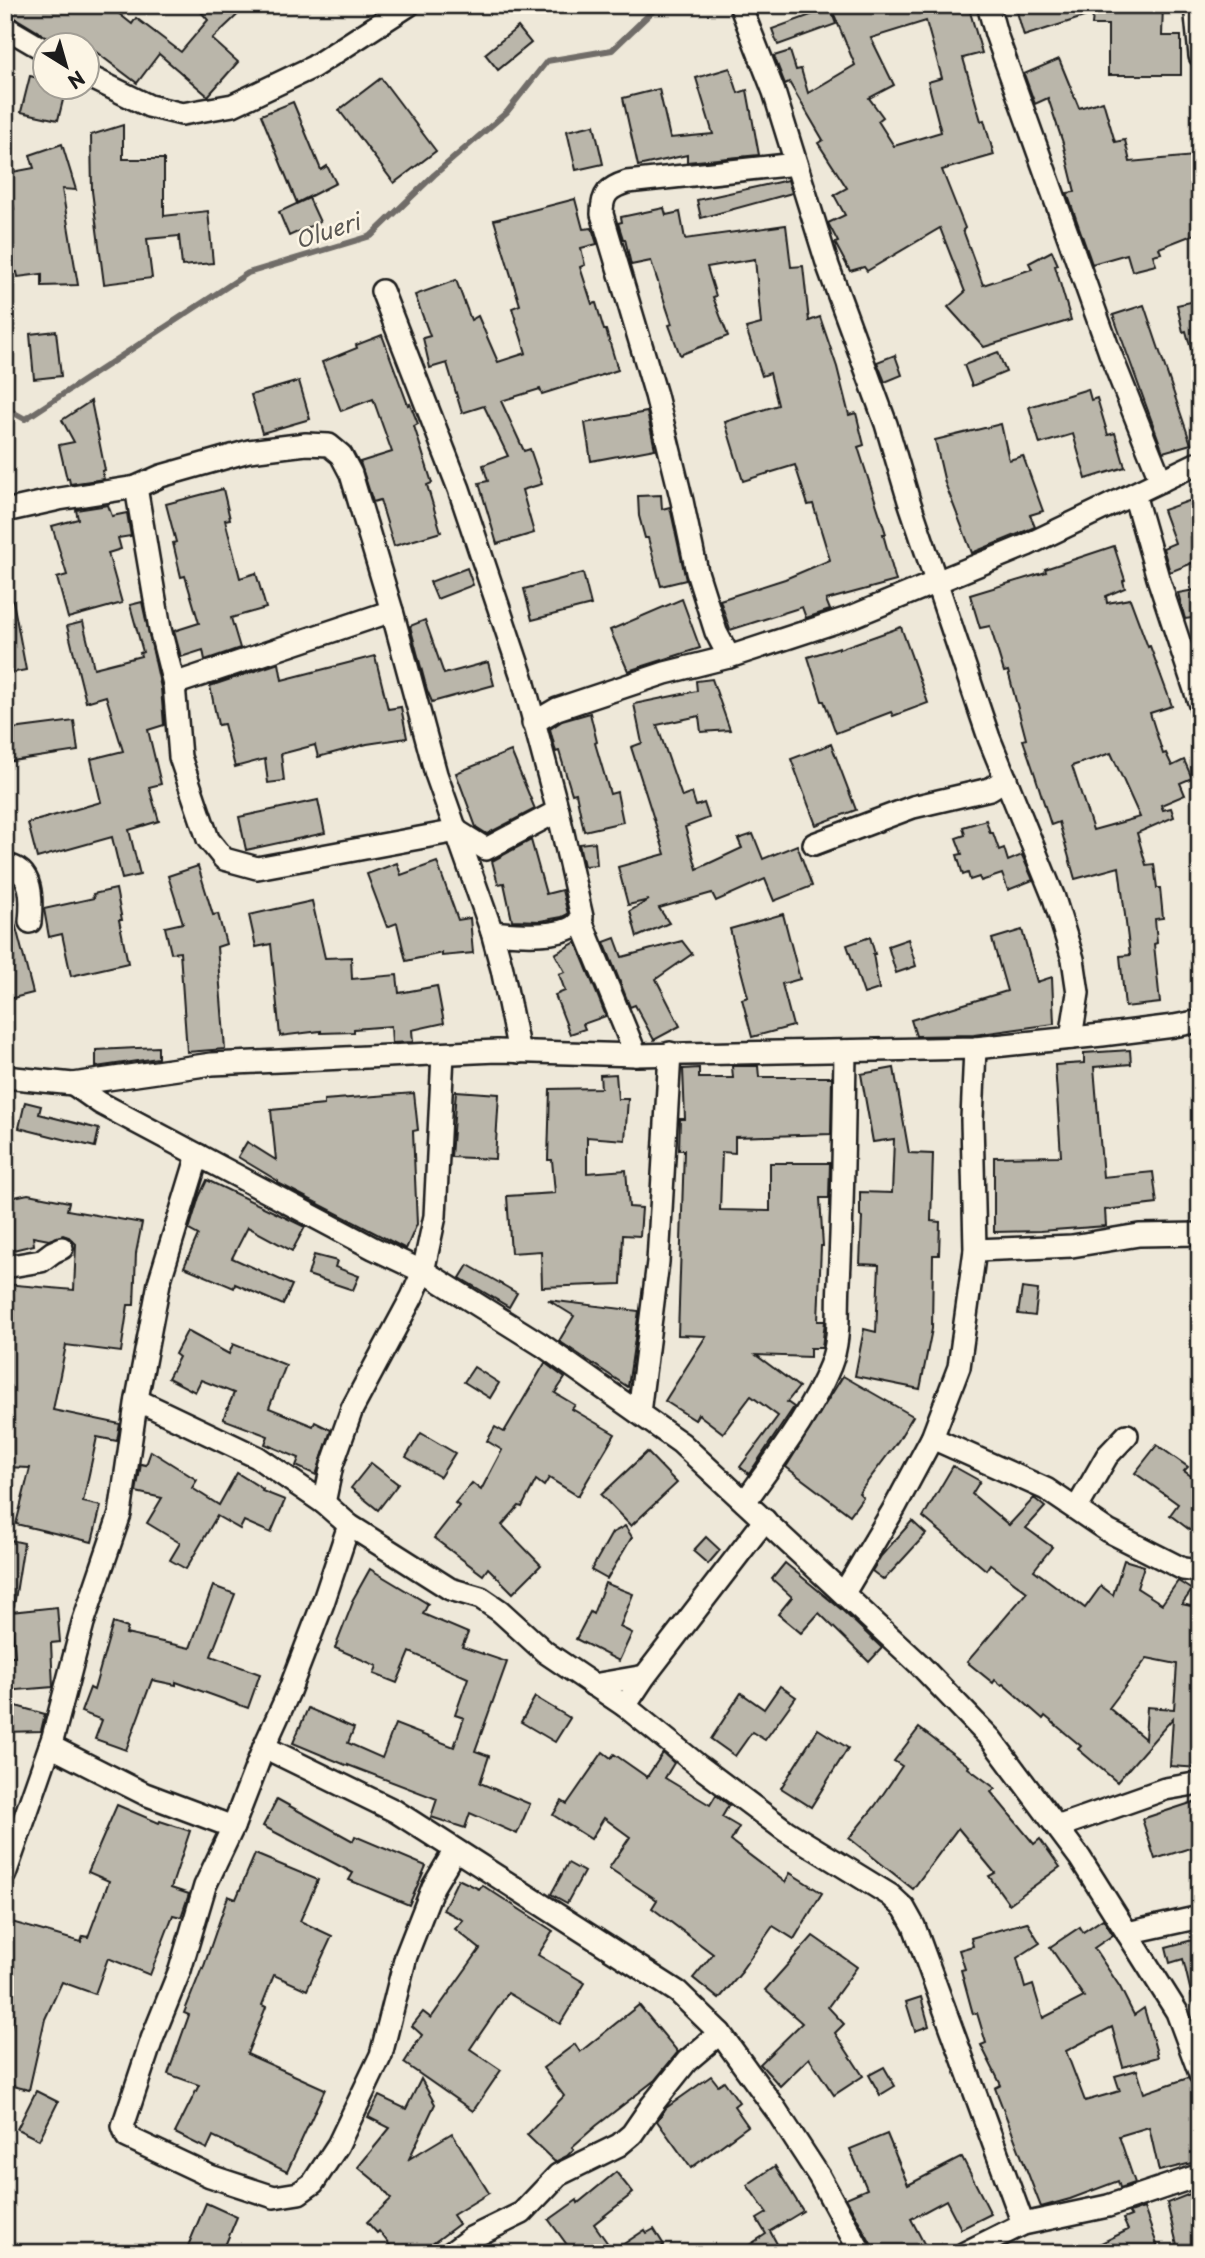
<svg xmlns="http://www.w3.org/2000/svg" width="1205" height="2258" font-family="'Playpen Sans',sans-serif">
<rect width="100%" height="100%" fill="#eee8d9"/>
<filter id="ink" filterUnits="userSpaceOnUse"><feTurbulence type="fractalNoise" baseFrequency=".0143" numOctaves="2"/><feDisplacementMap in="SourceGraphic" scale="14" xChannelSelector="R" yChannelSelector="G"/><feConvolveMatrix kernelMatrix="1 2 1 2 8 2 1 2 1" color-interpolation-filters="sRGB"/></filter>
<g filter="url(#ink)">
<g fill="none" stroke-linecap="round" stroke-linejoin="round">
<g stroke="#6f6c67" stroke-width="6">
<path d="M5,408L25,419L248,273L371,236L434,175L507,112L547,61L612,50L659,5"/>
<path d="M5,2246L17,2253"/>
</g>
</g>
<g fill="#bab6aa" stroke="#1c1c1c" stroke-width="2" fill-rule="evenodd">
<path d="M5,5H108L132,24L136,18L181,52L208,20L195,5H248L212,39L238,62L208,96L159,54L137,83L88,46H73L60,35L55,42L12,16L5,14Z"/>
<path d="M850,5H968L982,53L963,58L981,121L984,120L994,155L942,170L965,228L963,230L983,285L1032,269L1029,263L1052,251L1058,265L1055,266L1071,320L984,347L948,307L965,292L940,228L867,271L864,267L850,271L835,243L838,242L828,223L845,215L834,195L847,188L818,143L823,140L789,82L785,84L774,56L790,51L796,70L801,69L808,93L855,65L833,12ZM926,21L942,78L928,82L941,132L894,146L878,121L883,117L869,98L894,85L871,38Z"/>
<path d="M1015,5H1163L1162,36H1181V75H1108V25H1092L1093,14L1024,36Z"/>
<path d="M830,8L836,24L778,45L772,29Z"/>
<path d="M518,27L531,43L498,70L485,54Z"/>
<path d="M1059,59L1079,108L1103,101L1115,142L1125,140L1130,162L1194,156L1197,186L1200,185V232L1159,248L1161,253L1153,255L1156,265L1132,271L1127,254L1092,264L1067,193L1075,192L1063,143L1048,98L1035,104L1024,74Z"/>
<path d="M730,68L738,93L747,90L759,155L687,162V155L638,166L623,98L659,89L670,138L713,134L696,78Z"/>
<path d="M30,76L46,80V88H66L58,120L21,112Z"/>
<path d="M381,78L436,151L394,183L339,110Z"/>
<path d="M293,102L321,170L327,166L336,183L297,203L261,115Z"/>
<path d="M123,125V159H164V216L208,211L213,263L182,266L179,236L147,239L152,278L104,284L92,191L91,135Z"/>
<path d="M594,125L603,164L576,170L567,131Z"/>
<path d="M62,144L76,190L62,189L78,285L42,286V274L18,277L17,272L5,274V222H10L8,210L14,209L7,173L34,168L30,155Z"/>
<path d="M788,180L792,193L701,218L697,200Z"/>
<path d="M309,198L320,222L289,236L279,212Z"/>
<path d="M575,199L583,229L592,228L597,244L581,248L585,265L580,267L592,304L596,303L604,330H606L618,370L542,394L540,389L501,401L524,451L530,449L542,484L522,490L534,533L497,544L479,483L488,481L483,465L508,456L484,406L462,413L447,363L430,368L423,338L430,336L415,295L456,280L471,320L478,316L498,362L526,353L512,308L520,305L494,220Z"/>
<path d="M664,208L666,215L680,212L685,239L786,225L791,267L803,266L809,321L820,317L837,367L849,415L856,413L864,445L858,447L886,534H883L896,581L826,600L830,610L806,618L802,607L730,630L720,600L785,579L830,560L813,504L808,505L795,465L743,481L725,422L778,405L770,373L762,376L746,328L761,324L755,259L707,267L716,296L713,297L728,336L680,355L669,325L672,324L651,261L631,265L625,239H623L618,223L622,222L621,217Z"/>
<path d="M1200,300V363L1195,364L1186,331L1183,332L1177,305Z"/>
<path d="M1144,305L1191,444L1163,452L1113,315Z"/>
<path d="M56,331L61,376L34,379L30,334Z"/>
<path d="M382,335L408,405L410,404L418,424L414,426L432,483L427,485L441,532L394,546L380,500L373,502L360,462L392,452L373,399L341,411L322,362L357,348L356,345Z"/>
<path d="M998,352L1006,372L972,386L964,365Z"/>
<path d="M895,355L902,375L885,382L877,362Z"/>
<path d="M299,381L310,419L262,433L251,395Z"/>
<path d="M1088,389L1091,400L1097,398L1108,435L1115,433L1125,467L1086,479L1073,434L1040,444L1029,407Z"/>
<path d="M91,401L105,470L102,471L104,479L70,484L69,478L67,479L59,445L74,442L62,420Z"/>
<path d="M647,412L655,449L591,461L585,423Z"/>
<path d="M1001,424L1009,460L1023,456L1043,511L1030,515L1035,527L972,553L945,483L935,440Z"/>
<path d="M223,489L230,519L225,520L240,578L256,573L266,608L231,618L240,648L205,660L203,650L181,657L174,631L199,623L185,576L181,577L173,543L176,542L166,504Z"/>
<path d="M661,495L662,509L670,507L686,580L661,586L648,538H645L639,516L638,496Z"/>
<path d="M1200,497V560L1170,572L1163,548L1175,543L1163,510Z"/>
<path d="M108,505L112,516L127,513L131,536L118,538L121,549L108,553L122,603L68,618L57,578L67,575L52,526L78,519L76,510Z"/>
<path d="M1114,546L1125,580L1123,581L1125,588L1106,596L1107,603L1130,599L1148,647L1150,646L1172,706L1150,713L1163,754L1166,753L1172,766L1184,760L1192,778L1180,783L1185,795L1161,805L1163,810L1171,808L1174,817L1137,833L1146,865L1154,864L1157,888H1160L1163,918L1155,919L1157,943L1154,944L1160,1003L1125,1007L1120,956L1130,955L1119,867L1075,879L1059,822L1051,825L1035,775L1023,740L1026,739L1008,671L1004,672L990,626L980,628L970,595L1046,572L1045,569ZM1111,753L1140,817L1093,830L1072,766Z"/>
<path d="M467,568L473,585L437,599L430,582Z"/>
<path d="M583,573L591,605L532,620L524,589Z"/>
<path d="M1200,589V617L1185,619L1178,593Z"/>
<path d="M682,599L700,648L628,671L610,630Z"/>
<path d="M13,601L26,670L5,674V602Z"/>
<path d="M142,602L161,688L164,725L148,730L161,784L149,787L159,821L129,830L140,875L122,879L112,837L37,858L28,823L101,802L91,759L123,751L106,696L86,702L67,626L83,622L94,668L141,656L140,653L143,652L130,605Z"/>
<path d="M425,620L444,674L488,662L494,685L432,702L427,690L410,626Z"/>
<path d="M901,627L928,703L893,716L891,712L836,733L824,701H822L808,657L839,647V649Z"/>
<path d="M375,656L388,709L401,707L407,738L367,744L318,757L315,745L281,754L284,781L268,783L265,759L235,767L224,724L218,725L210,686L279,663L282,680Z"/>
<path d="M712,679L730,730L701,732L699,716L657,725L682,797L692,793L696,806L704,803L709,818L685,827L697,869L742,848L738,839L753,834L763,859L797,845L812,886L774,901L765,879L716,901L712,893L659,908L669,923L637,937L630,911L649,900L628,905L618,867L665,854L631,747L642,743L634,704L697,691L696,681Z"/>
<path d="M590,713L597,742L595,743L610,794L617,792L623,822L584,831L576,793L572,794L559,751L556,752L550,729L562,721Z"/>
<path d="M74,721L78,751L5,762V730Z"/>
<path d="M831,744L856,810L816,825L791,759Z"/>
<path d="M511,751L535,809L487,834L476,827L456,773Z"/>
<path d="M318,800L325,833L246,850L239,817Z"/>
<path d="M986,820L990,833H993L999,850L1004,848L1008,861L1022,855L1033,880L1008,890L1002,874L981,881L979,877L970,880L968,873L963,875L957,855L962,854L956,838L965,835L963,827Z"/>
<path d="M531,840L546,894L562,890L568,914L562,917L540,921L512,920L504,883L498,884L492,861Z"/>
<path d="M595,842L597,865L584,866L579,844Z"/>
<path d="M437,862L458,920L470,918L473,953L442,956V953L406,961L397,923L387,927L367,874L397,863L401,875Z"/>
<path d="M198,866L213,915L218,914L226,944L217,947L225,1049L187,1052L180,952L171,953L165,927L183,923L168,876Z"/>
<path d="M116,889L122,920H119L128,963L71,976L62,934L49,937L44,909L94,898L93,894Z"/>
<path d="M312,901L325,958L351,957L352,979L397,975L399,993L437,986L444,1023L412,1030L413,1042L392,1043L391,1026L354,1029V1032L321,1033V1031L280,1036L271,944L256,947L249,915Z"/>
<path d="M11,908L33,993L5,1000V909Z"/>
<path d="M783,914L800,979L782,984L793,1026L752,1037L742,999L748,997L730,929Z"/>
<path d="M1022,930L1037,982L1052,977L1054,1024L974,1035L916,1036L911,1020L1007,991L992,939Z"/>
<path d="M870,937L875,954H873L879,989L864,994L847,945Z"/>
<path d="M615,938L622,957L682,941L692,954L656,979L680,1026L654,1040L635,1005L630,1007L604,942Z"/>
<path d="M908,939L916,966L896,973L888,946Z"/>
<path d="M576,942L606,1016L583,1024L585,1029L570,1034L555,995L565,991L559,974L565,972L555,954Z"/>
<path d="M158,1047V1058L96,1067V1050Z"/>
<path d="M1130,1050L1131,1064L1094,1067L1103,1177L1153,1172L1157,1204L1105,1210L1106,1226L1040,1231L994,1232V1157L1061,1156L1055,1065L1084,1063V1053Z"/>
<path d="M732,1066H758L759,1077H832L831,1134L735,1137V1153L722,1152L720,1210L770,1211V1163H830L829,1198H820L823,1246H821L818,1321H825L822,1348H810V1357L756,1355L799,1387L787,1402L794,1407L749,1474L740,1467L778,1416L751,1396L723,1433L698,1414L695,1420L665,1401L706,1336L678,1335L684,1150H679L680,1119H685L683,1069L699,1068V1078H733Z"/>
<path d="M894,1068L909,1153L933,1154L931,1221L940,1222L939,1255H933L932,1329L920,1389L855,1376L864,1329L876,1332L879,1265L860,1264L862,1217L860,1216V1192L892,1193L894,1139L873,1142L861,1074Z"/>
<path d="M616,1074L618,1099H628L625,1140L587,1137V1173L626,1170L629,1207L642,1208L640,1236L623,1235L621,1284L542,1287L541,1251L511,1253L507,1196L555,1193L552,1160H548L550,1089L601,1088L600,1075Z"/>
<path d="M456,1091L499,1094L495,1159L451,1157Z"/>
<path d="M414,1093L418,1130L413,1131L417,1224L406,1249L278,1183V1181L238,1157L247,1142L276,1160L271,1110L324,1105V1100Z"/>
<path d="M25,1102L41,1106L39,1114L99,1129L95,1147L19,1128Z"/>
<path d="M207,1180L305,1227L292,1251L248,1227L232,1258L292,1285L283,1305L235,1284L234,1288L184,1267L198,1235L189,1230L199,1197Z"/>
<path d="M28,1194L69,1202L67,1210L142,1223L136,1253L134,1305H128L121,1352L66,1345L53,1410L120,1424L117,1441L97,1437L83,1502L101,1506L92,1542L16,1524L30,1468L5,1467V1284L74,1290L76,1244L69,1237L63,1235L49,1240L33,1237L34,1245L5,1252V1199Z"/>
<path d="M314,1255L337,1261L335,1267L359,1276L353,1290L308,1275Z"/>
<path d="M468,1265L517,1293L509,1307L460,1278Z"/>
<path d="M1022,1288L1038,1290L1035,1316L1018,1314Z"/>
<path d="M548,1300L639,1311L628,1387L559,1341L574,1316Z"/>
<path d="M187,1331L229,1354L233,1344L286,1365L269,1408L313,1426L315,1422L331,1430L316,1475L296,1466L299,1458L265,1444L268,1436L223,1419L234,1393L201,1380L195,1392L168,1378L179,1357L175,1354Z"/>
<path d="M545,1363L565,1378L555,1393L575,1405L572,1409L615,1434L578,1496L549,1478L544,1486L536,1480L522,1507L519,1506L502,1525L541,1565L513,1593L488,1568L483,1575L434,1538L459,1506L455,1503L472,1483L481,1490L502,1450L487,1441L495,1427L504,1432Z"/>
<path d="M474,1367L499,1383L490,1398L464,1382Z"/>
<path d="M843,1376L913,1416L898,1441L859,1493L863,1497L850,1515L786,1467Z"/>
<path d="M421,1433L455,1453L440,1477L406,1457Z"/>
<path d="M1157,1445L1188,1467L1184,1471L1200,1482V1534L1193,1529L1191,1531L1170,1515L1178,1504L1135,1473Z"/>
<path d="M151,1451L197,1480L192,1488L219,1505L237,1473L263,1489L262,1491L285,1500L271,1533L244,1521L240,1529L217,1516L186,1569L170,1560L180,1543L147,1523L162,1498L136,1492L141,1464L146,1465Z"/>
<path d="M647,1452L677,1483L631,1526L601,1495Z"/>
<path d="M371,1463L398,1484L378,1510L351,1488Z"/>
<path d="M953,1466L980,1481L972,1494L1009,1525L1034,1498L1045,1507L1026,1528L1052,1547L1034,1570L1085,1608L1101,1586L1113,1595L1124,1560L1144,1566L1137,1588L1162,1604L1178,1581L1192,1590L1182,1604L1200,1608V1768L1170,1766L1173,1718L1117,1782L1078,1749L1081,1746L1045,1716L1043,1719L1003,1684L1001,1685L995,1680L993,1683L967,1662L1027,1592L990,1564L986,1570L923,1517ZM1147,1658L1177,1664L1174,1709L1147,1707L1145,1739L1109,1708Z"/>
<path d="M912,1521L926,1534L884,1580L872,1571L881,1556Z"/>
<path d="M625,1526L632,1537L607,1579L591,1570L612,1533Z"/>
<path d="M706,1537L720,1550L708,1564L693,1551Z"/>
<path d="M10,1540L24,1543L14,1606L5,1605V1567Z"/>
<path d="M785,1563L842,1610L882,1648L869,1662L819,1613L801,1633L778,1614L792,1597L772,1579Z"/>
<path d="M370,1569L428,1604L423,1614L468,1633L462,1647L507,1662L475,1751L489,1756L480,1783L530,1804L517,1834L470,1813L465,1828L431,1817L437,1799L348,1765V1766L293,1743L308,1708L354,1728L348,1743L382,1758L395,1724L454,1747L464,1718L455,1715L468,1678L410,1652L397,1683L374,1674L377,1666L335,1648L353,1602L352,1601Z"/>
<path d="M605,1583L633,1594L620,1627L632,1633L619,1661L576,1639L590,1612L593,1614Z"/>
<path d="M213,1586L235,1594L211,1656L260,1674L248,1708L176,1682V1685L152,1680L126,1750L95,1739L102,1720L81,1712L90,1688L94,1690L113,1623L128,1628L126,1634L190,1648Z"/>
<path d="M57,1607L60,1642L51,1643L53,1687L5,1691V1656H15L11,1612Z"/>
<path d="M780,1686L796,1697L765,1740L752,1732L735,1756L711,1739L741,1693L764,1709Z"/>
<path d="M535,1697L570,1718L555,1742L521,1722Z"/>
<path d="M5,1703L45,1714L41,1731L5,1732Z"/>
<path d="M919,1728L969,1766L968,1768L995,1788L991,1792L1034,1844L1040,1839L1060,1867L1009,1904L989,1876L995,1873L958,1828L913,1889L849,1838L875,1806L902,1766L894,1761Z"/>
<path d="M818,1729L848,1748L811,1807L781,1788Z"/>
<path d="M603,1752L611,1758L614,1754L647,1777L663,1753L674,1763L665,1778L710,1805L716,1795L729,1805L722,1817L739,1827L731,1841L785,1882L790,1873L822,1893L794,1939L773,1926L741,1971L742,1972L719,1999L693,1978L713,1954L652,1908L657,1900L609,1868L630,1837L604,1818L591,1839L553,1815L562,1801L567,1804Z"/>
<path d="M277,1799L353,1841L355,1836L426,1866L409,1905L349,1880L353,1873L263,1826Z"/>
<path d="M1200,1800V1845L1155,1859L1142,1819Z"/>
<path d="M117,1805L159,1823L160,1821L190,1831L171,1888L189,1894L181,1917L173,1915L150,1975L108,1958L95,1994L62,1982L45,2019L29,2090L5,2084V2052L13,2017L5,2014V1920L81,1942L83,1936L88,1937L109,1881L88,1872Z"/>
<path d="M255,1854L318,1880L300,1921L332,1936L307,1990L274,1975L262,2005L266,2007L247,2054L325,2089L287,2172L213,2136L207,2149L175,2133L199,2085L168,2074L189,2015L184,2013L202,1968L203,1969L228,1896L236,1899Z"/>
<path d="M568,1863L584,1872L567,1903L551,1894Z"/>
<path d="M458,1879L479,1889L482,1885L553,1931L538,1955L585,1983L560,2024L508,1993L470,2049L501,2070L473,2111L404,2063L422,2035L412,2026L423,2012L431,2018L480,1949L455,1929L463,1920L443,1910Z"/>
<path d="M1103,1919L1113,1935L1094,1948L1120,1987L1134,2015L1144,2008L1158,2057L1123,2067L1112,2027L1066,2051L1085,2101L1120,2091L1115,2076L1137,2070L1144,2093L1188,2078L1192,2084L1200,2087V2098L1194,2099L1200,2119V2161L1159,2171L1149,2127L1119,2136L1135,2183L1120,2188L1118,2181L1070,2199L1041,2207L995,2088L1001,2085L981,2045L986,2043L977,2013L973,2014L961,1970L965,1969L959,1950L973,1946L971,1938L1027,1922L1040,1943L1017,1958L1025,1988L1033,1985L1043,2018L1084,1997L1050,1947L1080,1927L1083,1932Z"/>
<path d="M813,1936L857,1967L828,2007L844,2024L835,2033L863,2076L834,2095L809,2058L780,2086L760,2064L802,2023L765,1990Z"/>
<path d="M1200,1938V2004L1194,2005L1183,1959L1170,1963L1166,1947Z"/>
<path d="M921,1997L929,2026L915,2031L906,2002Z"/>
<path d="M639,2005L678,2052L655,2080L596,2126L572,2147L574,2149L567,2156L555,2162L527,2135L564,2096L543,2068L575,2044L580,2052Z"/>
<path d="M884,2067L895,2086L880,2095L869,2075Z"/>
<path d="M711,2076L718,2085L724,2081L739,2102L734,2106L748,2126L691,2168L657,2121L666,2108Z"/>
<path d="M421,2079L435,2104L409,2159L452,2133L489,2193L453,2215L459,2224L420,2253H396L379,2231L377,2233L367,2222L391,2199L381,2186L358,2167L390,2128L368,2117L379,2096L406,2109Z"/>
<path d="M36,2091L58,2102L39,2140L17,2129Z"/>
<path d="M887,2134L908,2185L962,2157L991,2214L961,2229L946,2200L911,2219L929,2253H876L846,2198L867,2189L850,2149Z"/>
<path d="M775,2166L803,2211L770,2231L782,2253H737L766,2234L757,2219L767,2213L747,2185Z"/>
<path d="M616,2172L633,2193L594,2224L613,2251L645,2230L647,2233L654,2229L664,2245L652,2253H573L549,2220L577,2200L578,2203Z"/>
<path d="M1200,2190V2247L1179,2253L1167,2203Z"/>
<path d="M206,2203L237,2217L222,2253H185Z"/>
<path d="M1144,2208L1160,2253H1081L1128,2230L1123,2219L1131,2216L1129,2213Z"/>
</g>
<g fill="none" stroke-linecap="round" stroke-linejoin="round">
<defs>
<g id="minor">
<path d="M740,5L774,92L828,266L886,424L909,501L989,738L1054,898L1073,959L1078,993L1071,1038"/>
<path d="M988,5L996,34L1110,353L1161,481"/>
<path d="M1195,5L1200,56"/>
<path d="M5,27L46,51"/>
<path d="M88,76L149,106L182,114L233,105L313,67L409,5"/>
<path d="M382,291L459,489L523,680L558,811L582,917C572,940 513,934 492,932L502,969L519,1052"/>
<path d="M136,487L160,629L174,684L180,757L208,839L224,859L257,868L457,831L486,849L558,811"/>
<path d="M1134,494L1158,578L1200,705"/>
<path d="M5,511L59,499L136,487L161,476L249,451L306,444L329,445L341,455L351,474L392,611L436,774L492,932"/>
<path d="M729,657L716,632L697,572L682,501L656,395L602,214C602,194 608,188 627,182L796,164"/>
<path d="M174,684L392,611"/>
<path d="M533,723L557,709L665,673L729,657L851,617L1027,545L1200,462"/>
<path d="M814,844L913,807L990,789L1006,779"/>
<path d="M5,865C34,869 32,900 30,922"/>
<path d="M581,921L636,1055"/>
<path d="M5,1077L73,1084L212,1064L497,1051L636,1055L975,1048L1102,1035L1174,1026L1200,1021"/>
<path d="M73,1084L100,1103L373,1248L430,1275L542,1345L681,1443L918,1663L991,1739L1080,1858L1177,2012L1200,2074"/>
<path d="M975,1250L1072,1246L1139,1235L1200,1234"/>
<path d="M5,1267L41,1261L53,1252L62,1248"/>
<path d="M137,1400L257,1457L324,1503L349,1525L450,1589L481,1598L500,1611L545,1652L625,1706L699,1766L786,1831L890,1895L904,1908L914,1926L1023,2224"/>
<path d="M639,1413L658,1262L670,1053"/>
<path d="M932,1438L1046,1489L1108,1531L1183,1569L1200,1571"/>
<path d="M745,1502C775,1459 810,1415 830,1366C841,1339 837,1310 839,1282C843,1205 844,1128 845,1051"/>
<path d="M324,1503L332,1465L352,1409L412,1297L423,1272L435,1216L443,1054"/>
<path d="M1077,1508L1107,1456L1127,1435"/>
<path d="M349,1525L323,1603L288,1694L264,1747L233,1827L205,1886L180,1970L152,2039L123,2126L127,2137L210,2176L274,2197L299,2193L313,2183L338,2145L381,2055L406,1956L433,1887L455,1850"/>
<path d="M844,1593L895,1507L932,1438L959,1367L975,1250L972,1120L975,1048"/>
<path d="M593,1685L645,1676"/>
<path d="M625,1706L645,1676L765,1520"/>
<path d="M50,1746L145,1794L233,1827"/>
<path d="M264,1747L395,1811L678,1992L720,2033L776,2110L819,2176L861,2253"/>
<path d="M1057,1827L1165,1789L1200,1783"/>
<path d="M5,1874L53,1737L83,1623L120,1514L136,1404L159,1283L198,1155"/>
<path d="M1127,1933L1200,1917"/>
<path d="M451,2253L471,2238L522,2213L558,2175L619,2145L632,2134L652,2105L687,2061L720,2033"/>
<path d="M965,2253L1023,2224L1108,2206L1200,2175"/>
</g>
</defs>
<use href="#minor" stroke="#1c1c1c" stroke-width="26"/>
<use href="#minor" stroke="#fcf5e5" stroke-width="21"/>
</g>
</g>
<g text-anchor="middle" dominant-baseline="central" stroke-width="5" stroke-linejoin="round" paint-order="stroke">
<g font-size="23" font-style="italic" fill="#5b5854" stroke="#fcf5e5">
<text transform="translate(327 230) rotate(-18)">Olueri</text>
</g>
</g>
<rect width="1205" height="2258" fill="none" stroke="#fcf5e5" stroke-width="28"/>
<rect x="14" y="14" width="1177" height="2230" fill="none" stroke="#1c1c1c" stroke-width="2.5" filter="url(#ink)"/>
<g transform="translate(66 66) rotate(143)"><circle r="33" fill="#fcf5e5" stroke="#a29e95" stroke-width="2"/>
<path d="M0-5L12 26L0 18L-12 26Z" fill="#1c1c1c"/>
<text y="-10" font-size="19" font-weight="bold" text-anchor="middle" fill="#1c1c1c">N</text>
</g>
</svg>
